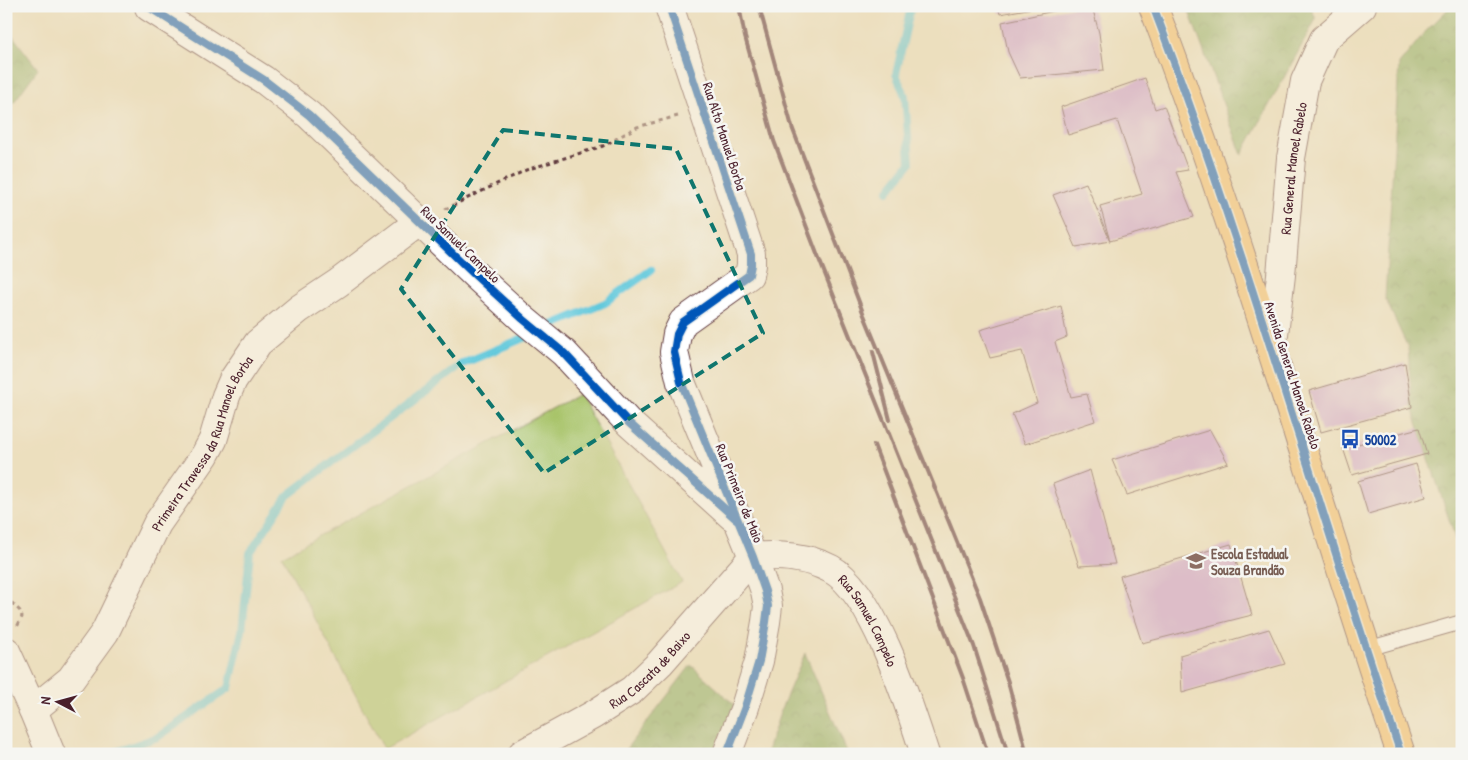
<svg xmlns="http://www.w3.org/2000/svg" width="1468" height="760" font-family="'Patrick Hand',sans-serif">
<defs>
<pattern id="forest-crowns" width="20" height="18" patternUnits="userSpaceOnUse" patternTransform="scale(1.25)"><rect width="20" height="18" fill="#86aa5e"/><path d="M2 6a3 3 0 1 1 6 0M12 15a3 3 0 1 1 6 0" fill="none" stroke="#708a4e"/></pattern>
</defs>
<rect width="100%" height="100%" fill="#f6f6f2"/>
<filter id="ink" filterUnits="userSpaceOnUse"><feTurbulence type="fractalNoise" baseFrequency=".02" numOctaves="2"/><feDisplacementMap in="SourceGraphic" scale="10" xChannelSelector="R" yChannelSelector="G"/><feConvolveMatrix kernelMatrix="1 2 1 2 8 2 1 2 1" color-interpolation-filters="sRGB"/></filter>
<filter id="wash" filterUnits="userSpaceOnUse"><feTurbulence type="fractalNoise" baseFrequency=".0096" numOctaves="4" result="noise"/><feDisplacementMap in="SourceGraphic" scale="20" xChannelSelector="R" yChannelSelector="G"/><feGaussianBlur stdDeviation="1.12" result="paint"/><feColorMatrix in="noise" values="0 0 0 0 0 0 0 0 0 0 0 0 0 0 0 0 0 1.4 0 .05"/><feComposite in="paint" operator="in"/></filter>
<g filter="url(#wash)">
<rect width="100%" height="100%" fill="#ecdfbe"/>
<g fill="url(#forest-crowns)" stroke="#686444">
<path d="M1187,6H1310L1316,19L1242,155Z"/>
<path d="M1451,6H1462V559L1412,407L1408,348L1385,298L1399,64L1425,32Z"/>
<path d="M6,27L38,69L6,113Z"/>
<path d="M805,653L848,754H766L783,704Z"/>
<path d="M691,665L735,705L712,754H622Z"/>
</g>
<path fill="#a9c46a" stroke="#7a724a" d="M579,394L682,582L384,749L282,556Z"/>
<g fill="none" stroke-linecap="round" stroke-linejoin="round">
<g stroke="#5fc8db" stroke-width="8">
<path d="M888,191L910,163L905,96L896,74L911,6"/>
<path d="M543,329L605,303L651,270"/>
<path d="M110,754L158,737L229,688L242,631L250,553L287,496L462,364L533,334"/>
</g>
</g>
<g id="blocks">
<g fill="#c995d4">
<path d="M998,6H1038V7L1000,14Z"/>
<path d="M1078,6H1092L1099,33L1104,70L1020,78L1008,52L1002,22Z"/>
<path d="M1145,78L1155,109L1164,106L1188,170L1176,172L1194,217L1110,241L1076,247L1053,195L1086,183L1110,241L1100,206L1142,194L1117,120L1068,135L1061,107Z"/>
<path d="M1061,306L1067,337L1055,342L1071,397L1087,394L1095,421L1025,444L1012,414L1037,403L1022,351L990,358L980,330Z"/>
<path d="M1405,363L1412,407L1321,432L1309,391Z"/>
<path d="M1419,428L1427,454L1352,475L1343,448Z"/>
<path d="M1210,430L1228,463L1127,495L1112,460Z"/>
<path d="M1416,464L1426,497L1368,514L1358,481Z"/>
<path d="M1090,470L1115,564L1079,566L1053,484Z"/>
<path d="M1231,544L1252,615L1142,643L1120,576Z"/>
<path d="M1269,629L1285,664L1182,693L1180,655Z"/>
</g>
</g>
</g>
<g filter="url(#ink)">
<use href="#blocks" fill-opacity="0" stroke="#623c41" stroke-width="1"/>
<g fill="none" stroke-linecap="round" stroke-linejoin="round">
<defs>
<path id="service" d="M1367,649L1462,622"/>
<g id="minor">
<path d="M669,6L751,254V265L749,275L683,322L677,334L674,352L681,382L753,557L765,591L768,606L766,622L759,661L745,707L727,754"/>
<path d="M149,7L264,80L309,115L476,276L523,319L564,353L629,423L732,516"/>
<path id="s1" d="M1272,351L1281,275L1291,158L1305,81L1324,39L1362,6"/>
<path d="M6,651L33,710L51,754"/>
<path id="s2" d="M33,710L71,679L105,632L157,524L205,455L213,440L226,396L233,380L258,343L299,309L338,283L420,221"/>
<path id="s3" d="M522,754L593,715L632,690L660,663L753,557C779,554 808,557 831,569C874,592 910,708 925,754"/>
</g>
<path id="primary" d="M1153,6C1247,252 1317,505 1401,754"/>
</defs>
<use href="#service" stroke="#623c41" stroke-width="16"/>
<use href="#minor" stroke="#623c41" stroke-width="30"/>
<use href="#primary" stroke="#623c41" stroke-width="30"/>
<g stroke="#623c41" stroke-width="3" stroke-dasharray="4 4" stroke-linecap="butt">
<path d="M445,209L526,170L603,146L637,127L678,116"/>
<path d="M6,597L20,611L22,617L17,627"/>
</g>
<use href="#service" stroke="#fff" stroke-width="14"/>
<use href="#minor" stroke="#fff" stroke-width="28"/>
<use href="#primary" stroke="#f9bf6c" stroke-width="28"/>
<g stroke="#4a1f2b" stroke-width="4">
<path d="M739,6L745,37L774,141L817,254L974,646L1008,754"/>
<path d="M759,6L792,127L864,315L980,598L1008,682L1027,754"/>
<path d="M873,352L890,420"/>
<path d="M874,445L963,678L988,754"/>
</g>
<defs>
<g id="cycleway">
<path d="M669,6L751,254V265L749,275L683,322L677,334L674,352L681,382L753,557L765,591L768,606L766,622L759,661L745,707L727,754"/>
<path d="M1153,6C1247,252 1317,505 1401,754"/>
<path d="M149,7L264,80L309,115L476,276L523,319L564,353L629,423L735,518"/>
</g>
</defs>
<use href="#cycleway" stroke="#f6f6f2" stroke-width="11"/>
<use href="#cycleway" stroke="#0057b8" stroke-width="8"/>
</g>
</g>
<path d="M0 0H1468V760H0ZM503,130L676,149L763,333L544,473L401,289Z" fill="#ecdfbe" fill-opacity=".55" fill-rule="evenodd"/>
<path fill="none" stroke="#0f766e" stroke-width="4" stroke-dasharray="10 6" stroke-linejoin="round" d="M503,130L676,149L763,333L544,473L401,289Z"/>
<defs>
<symbol id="bus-bare" viewBox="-9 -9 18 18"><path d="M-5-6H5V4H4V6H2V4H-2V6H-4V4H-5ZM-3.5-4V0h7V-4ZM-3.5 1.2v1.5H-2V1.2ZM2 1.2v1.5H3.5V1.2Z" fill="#1a4fb4" stroke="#f6f6f2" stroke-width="2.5" paint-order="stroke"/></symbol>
<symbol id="school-bare" viewBox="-9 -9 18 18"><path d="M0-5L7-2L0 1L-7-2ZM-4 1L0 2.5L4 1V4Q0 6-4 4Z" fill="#8d6e63" stroke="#f6f6f2" stroke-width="2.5" paint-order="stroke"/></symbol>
</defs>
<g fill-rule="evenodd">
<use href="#bus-bare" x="1336" y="425" width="28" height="28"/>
<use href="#school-bare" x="1182" y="547" width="28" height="28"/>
</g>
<g text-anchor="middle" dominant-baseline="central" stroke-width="5" stroke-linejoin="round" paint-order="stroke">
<g font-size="14" fill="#4a1f2b" stroke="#f6f6f2">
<text transform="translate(725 136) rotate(72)">Rua Alto Manuel Borba</text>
<text stroke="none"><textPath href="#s1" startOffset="184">Rua General Manoel Rabelo</textPath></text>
<text transform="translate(461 244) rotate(44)">Rua Samuel Campelo</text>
<text transform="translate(1293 375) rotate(72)">Avenida General Manoel Rabelo</text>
<text stroke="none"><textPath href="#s2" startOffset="320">Primeira Travessa da Rua Manoel Borba</textPath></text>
<text transform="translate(740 493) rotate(68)">Rua Primeiro de Maio</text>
<text stroke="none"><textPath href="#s3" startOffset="452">Rua Samuel Campelo</textPath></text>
<text stroke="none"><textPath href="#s3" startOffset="154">Rua Cascata de Baixo</textPath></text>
</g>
<g font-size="14" font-weight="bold" fill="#164399" stroke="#f6f6f2" text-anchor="start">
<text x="1365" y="439">50002</text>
</g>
<g font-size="14" font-weight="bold" fill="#785e54" stroke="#f6f6f2" text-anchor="start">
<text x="1211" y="553">Escola Estadual<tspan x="1211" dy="16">Souza Brandão</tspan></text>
</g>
</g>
<rect width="1468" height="760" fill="none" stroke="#f6f6f2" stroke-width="25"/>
<g transform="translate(58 702) rotate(276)" stroke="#f6f6f2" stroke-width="4" paint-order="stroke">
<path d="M0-4L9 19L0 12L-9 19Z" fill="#4a1f2b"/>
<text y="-8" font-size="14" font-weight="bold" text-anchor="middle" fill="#4a1f2b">N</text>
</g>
</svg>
